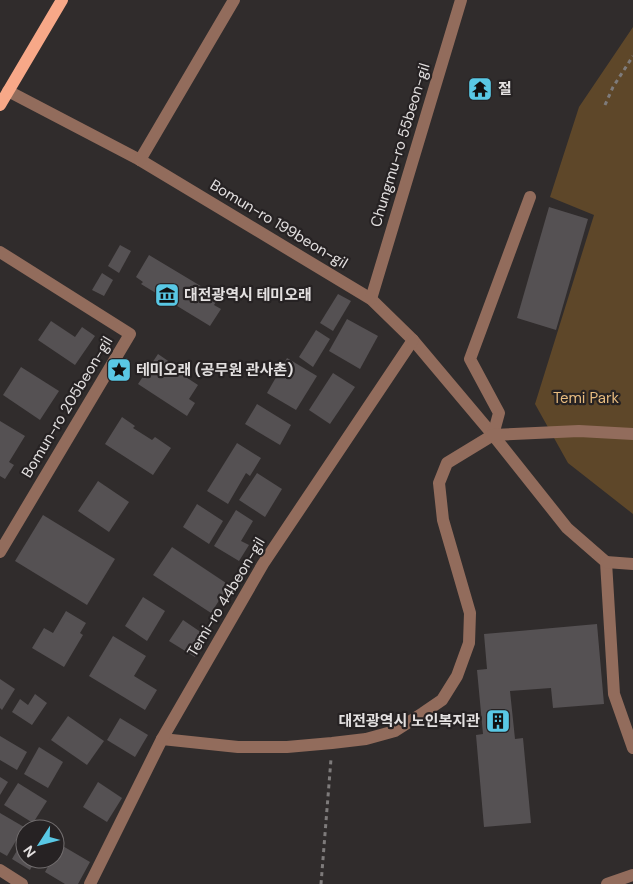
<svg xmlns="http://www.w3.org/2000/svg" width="633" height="884" font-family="'DM Sans','Noto Sans KR',sans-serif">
<rect width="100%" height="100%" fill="#302c2c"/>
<path fill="#5e4729" d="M633,27V514L568,463L535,404L594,215L550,197L579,107Z"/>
<g fill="#555153">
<path d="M549,207L588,219L556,330L517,318Z"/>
<path d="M120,245L131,251L119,273L108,266Z"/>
<path d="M149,255L219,297L214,305L221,309L210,326L141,284L143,282L136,277Z"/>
<path d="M102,273L113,280L104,296L92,290Z"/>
<path d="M338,294L351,301L333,331L320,323Z"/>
<path d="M347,319L378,336L360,369L329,351Z"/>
<path d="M51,321L75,337L82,327L95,336L75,365L38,340Z"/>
<path d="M316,330L330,339L313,367L299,357Z"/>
<path d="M158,354L174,365L172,368L198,385L189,399L195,403L187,416L138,384Z"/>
<path d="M287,358L317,376L296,410L267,393Z"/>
<path d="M21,367L59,391L40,420L3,395Z"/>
<path d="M333,373L355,387L330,424L309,410Z"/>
<path d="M257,404L291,425L280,445L245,424Z"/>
<path d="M122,417L135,426L133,428L152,440L155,437L171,448L153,475L105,444Z"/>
<path d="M0,421L25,436L9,462L14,465L5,479L0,476Z"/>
<path d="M237,443L261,458L250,476L246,473L228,504L207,491Z"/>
<path d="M257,473L282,489L265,517L239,500Z"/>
<path d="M98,481L129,502L109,532L78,511Z"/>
<path d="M197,504L223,521L209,544L183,527Z"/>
<path d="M236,510L253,521L241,541L249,545L239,561L214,546Z"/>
<path d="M43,515L115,559L87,605L15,561Z"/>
<path d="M172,547L229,585L211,613L153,575Z"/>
<path d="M143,597L165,611L147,641L125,626Z"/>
<path d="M66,611L86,623L80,633L83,635L64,667L32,648L44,628L53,633Z"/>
<path d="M183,620L208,637L195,657L169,641Z"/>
<path d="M597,624L604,704L553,708L551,688L510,691L515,739L523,738L531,823L484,827L476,735L483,734L477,670L487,669L484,634Z"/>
<path d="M113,636L146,656L134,676L157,690L145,710L89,676Z"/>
<path d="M0,679L15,689L2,710L0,708Z"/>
<path d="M35,694L47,703L32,725L12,712L20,699L28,705Z"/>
<path d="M68,716L104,741L87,765L51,740Z"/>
<path d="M120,718L148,735L135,757L107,740Z"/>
<path d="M0,736L27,752L17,770L0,760Z"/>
<path d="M39,747L63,762L48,788L24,774Z"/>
<path d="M0,777L8,782L0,795Z"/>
<path d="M98,782L122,798L107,822L83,807Z"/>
<path d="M18,783L47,801L33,823L4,805Z"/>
<path d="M0,813L24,827L7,856L0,852Z"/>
<path d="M25,837V859H36L30,870L12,859Z"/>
<path d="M61,845L90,862L78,884H65L45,872L52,859H55V854Z"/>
</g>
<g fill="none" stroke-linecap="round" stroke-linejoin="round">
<g stroke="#7e7b7b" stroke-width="3" stroke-dasharray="4 4" stroke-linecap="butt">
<path d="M605,105L613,87L633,56"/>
<path d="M321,884L331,759"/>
</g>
<g stroke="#926c5c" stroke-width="12">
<path d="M8,91L140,160L371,299L413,340L493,435L567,528L606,562L614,694L633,748"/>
<path d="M140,160L234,0"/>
<path d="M0,252L130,334L0,552"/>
<path d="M371,299L461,0"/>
<path d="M493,435L499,413L470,359L530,197"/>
<path d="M606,562L633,564"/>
<path d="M162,739L238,747H287L332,743L366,739L395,731L423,713L442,700L457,676L469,643L470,613L443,520L439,483L447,463L493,435L579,431L633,434"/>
<path d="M0,870L22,884"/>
<path d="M90,884L162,739L263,564L413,340"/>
<path d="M607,884L633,875"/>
</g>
<path stroke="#f7a888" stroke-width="12" d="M0,105L62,0"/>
</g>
<defs>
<symbol id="temple-square" viewBox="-11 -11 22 22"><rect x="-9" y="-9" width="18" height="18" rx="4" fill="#59c8e5" stroke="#262223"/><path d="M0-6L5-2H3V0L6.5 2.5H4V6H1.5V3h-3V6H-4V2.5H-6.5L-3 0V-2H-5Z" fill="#111"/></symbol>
<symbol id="museum-square" viewBox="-11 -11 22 22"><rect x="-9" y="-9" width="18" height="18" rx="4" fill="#59c8e5" stroke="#262223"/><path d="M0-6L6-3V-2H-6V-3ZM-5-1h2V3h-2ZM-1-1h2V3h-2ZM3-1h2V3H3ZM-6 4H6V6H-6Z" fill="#111"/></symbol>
<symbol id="sight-square" viewBox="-11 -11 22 22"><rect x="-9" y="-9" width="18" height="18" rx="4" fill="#59c8e5" stroke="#262223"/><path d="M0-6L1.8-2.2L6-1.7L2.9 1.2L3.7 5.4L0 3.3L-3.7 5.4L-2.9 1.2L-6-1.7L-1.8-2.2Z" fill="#111"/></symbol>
<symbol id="building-square" viewBox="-11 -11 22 22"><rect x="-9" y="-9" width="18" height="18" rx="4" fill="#59c8e5" stroke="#262223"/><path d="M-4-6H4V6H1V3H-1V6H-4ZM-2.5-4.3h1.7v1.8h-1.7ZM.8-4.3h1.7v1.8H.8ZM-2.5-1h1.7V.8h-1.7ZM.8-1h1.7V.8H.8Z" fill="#111"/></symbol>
</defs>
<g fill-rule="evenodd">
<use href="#temple-square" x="466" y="75" width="28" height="28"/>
<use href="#museum-square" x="153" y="281" width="28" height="28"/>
<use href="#sight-square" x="105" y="356" width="28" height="28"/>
<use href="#building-square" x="484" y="707" width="28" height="28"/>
</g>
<g text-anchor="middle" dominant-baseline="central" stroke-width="4.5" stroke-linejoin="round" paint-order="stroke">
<g font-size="15" font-weight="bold" fill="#e3e0e0" stroke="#262223" text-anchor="start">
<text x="498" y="89">절</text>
<text x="184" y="295">대전광역시 테미오래</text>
<text x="136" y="370">테미오래 (공무원 관사촌)</text>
<text x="480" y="721" text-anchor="end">대전광역시 노인복지관</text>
</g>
<g font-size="15" fill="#e3e0e0" stroke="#262223">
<text transform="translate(400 145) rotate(-73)">Chungmu-ro 55beon-gil</text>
<text transform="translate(279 224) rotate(31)">Bomun-ro 199beon-gil</text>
<text transform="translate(67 407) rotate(-59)">Bomun-ro 205beon-gil</text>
<text transform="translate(226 597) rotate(-59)">Temi-ro 44beon-gil</text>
</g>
<g font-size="15" fill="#e7bb7f" stroke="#262223">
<text x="586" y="398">Temi Park</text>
</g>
</g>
<g transform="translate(40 844) rotate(234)"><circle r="24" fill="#262223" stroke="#726e6f"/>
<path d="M0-4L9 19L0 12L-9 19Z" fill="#59c8e5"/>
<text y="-8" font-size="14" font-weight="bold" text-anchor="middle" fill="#e3e0e0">N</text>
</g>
</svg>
